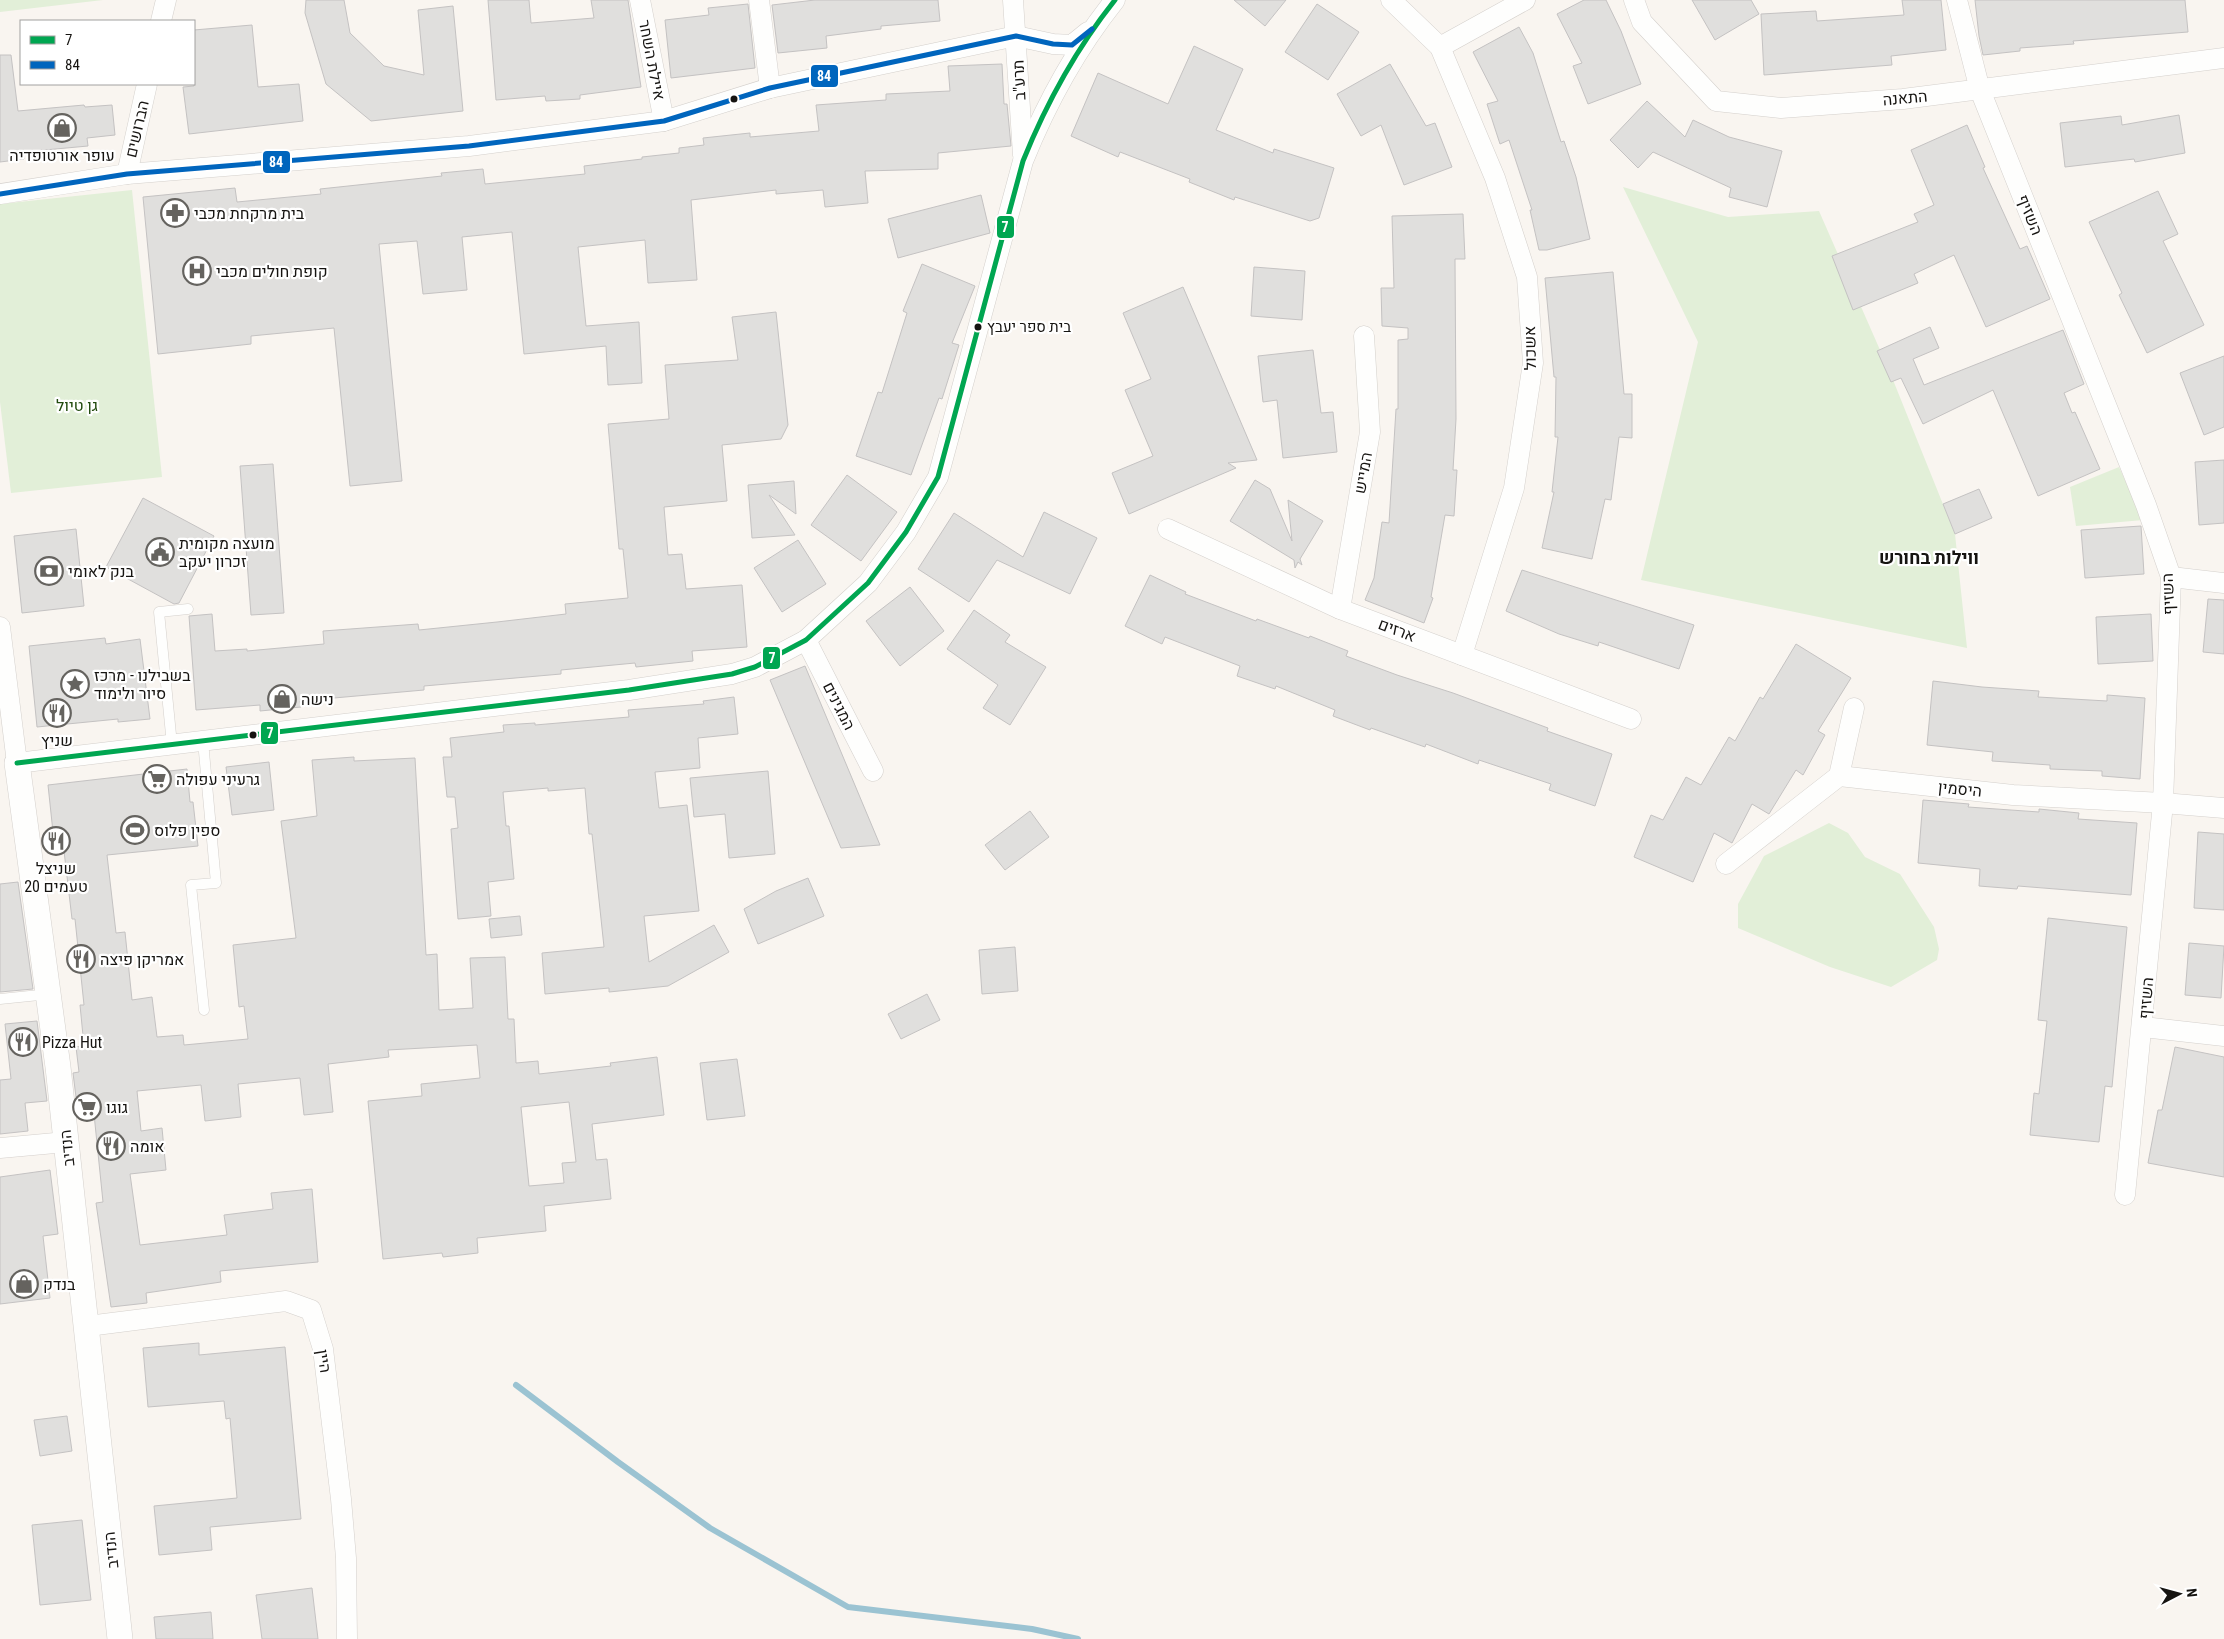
<svg xmlns="http://www.w3.org/2000/svg" width="2224" height="1639" font-family="'Roboto Condensed',Heebo,sans-serif">
<rect width="100%" height="100%" fill="#f9f5f0"/>
<g fill="#e2efd8">
<path d="M0,0H103L0,12Z"/>
<path d="M1623,187L1728,217L1819,211L1891,375L1955,534L1967,648L1641,580L1698,342Z"/>
<path d="M132,190L162,477L11,493L0,402V204Z"/>
<path d="M2119,467L2143,520L2076,526L2070,487Z"/>
<path d="M1829,823L1848,833L1865,857L1900,874L1934,927L1939,949L1937,960L1891,987L1830,967L1738,928V904L1764,856Z"/>
</g>
<g fill="none" stroke-linecap="round" stroke-linejoin="round">
<path stroke="#9bc3d2" stroke-width="6" d="M516,1385L618,1462L710,1528L848,1607L1032,1629L1078,1639"/>
</g>
<g fill="#e0dfdd" stroke="#c4c2c2" fill-rule="evenodd">
<path d="M306,0H344L350,33L384,66L424,75L418,10L453,6L463,111L371,121L326,84L305,13Z"/>
<path d="M488,0H529L531,23L594,18L591,0H628L641,87L580,95V99L546,101L545,96L496,100Z"/>
<path d="M815,0H938L940,21L881,26V29L826,36L827,48L778,53L772,5Z"/>
<path d="M1234,0H1286L1265,26Z"/>
<path d="M1584,0H1606L1621,31L1641,84L1588,104L1573,66L1582,63L1557,14Z"/>
<path d="M1692,0H1751L1759,14L1715,40Z"/>
<path d="M1902,0H1941L1946,50L1891,56L1892,65L1764,75L1761,14L1816,11L1817,21L1904,15Z"/>
<path d="M1975,0H2185L2188,32L2073,41L2074,44L2020,48V51L1983,55L1979,36Z"/>
<path d="M748,4L755,68L671,78L665,20L709,15L708,8Z"/>
<path d="M1317,4L1359,32L1328,80L1285,52Z"/>
<path d="M252,25L258,87L299,84L303,121L189,134L183,87L194,86V30Z"/>
<path d="M1519,27L1533,53L1561,142L1564,141L1576,177L1590,239L1547,250H1539L1530,210H1532L1509,140L1500,144L1487,104L1498,101L1473,52Z"/>
<path d="M1194,46L1243,69L1216,130L1273,153L1274,149L1334,168L1319,218L1310,221L1235,197L1234,200L1189,182L1190,179L1120,152L1118,157L1071,136L1098,73L1168,104Z"/>
<path d="M0,55H11L18,111L84,105L85,107L112,105L115,135L87,138L88,146L23,152L24,159L0,162Z"/>
<path d="M1002,64L1004,104H1007L1011,146L938,153V169L865,171L868,203L825,207L823,190L776,194V190L691,200L697,280L648,283L645,240L578,247L586,326L639,322L642,383L608,385L606,346L524,354L512,232L462,237L467,290L423,294L417,241L379,244L402,481L350,486L334,328L251,336V344L158,354L143,197L235,188L237,202L321,194L320,189L442,176L441,173L483,169L485,184L585,174L584,166L642,159V157L679,153V148L704,145L703,138L750,133V137L819,131L816,105L886,100V94L950,91L948,66Z"/>
<path d="M1390,64L1426,126L1435,123L1452,167L1404,185L1381,125L1361,136L1337,94Z"/>
<path d="M1647,101L1685,137L1693,120L1729,137L1782,151L1767,207L1729,197L1731,188L1653,152L1638,168L1610,140Z"/>
<path d="M2179,115L2185,153L2135,162L2134,159L2065,167L2060,123L2121,116L2122,125Z"/>
<path d="M1967,125L1985,167L1983,168L2020,249L2027,246L2050,299L1986,327L1954,255L1914,274L1918,283L1853,310L1832,256L1918,222L1914,214L1934,205L1911,150Z"/>
<path d="M2158,191L2178,234L2163,241L2204,325L2147,353L2119,295L2122,293L2089,222Z"/>
<path d="M981,195L990,233L898,258L888,219Z"/>
<path d="M1463,214L1465,259H1455L1456,419L1453,470H1457L1454,516L1445,515L1431,597L1433,598L1424,623L1365,600L1374,578L1382,522L1389,523L1396,409H1398V340L1408,339V328L1382,326L1381,288H1394L1392,216Z"/>
<path d="M922,264L975,286L952,343L959,345L942,399L939,398L911,475L856,456L878,392L882,393L907,313L903,311Z"/>
<path d="M1254,267L1305,271L1302,320L1251,316Z"/>
<path d="M1613,272L1624,394H1632V438L1619,437L1611,500L1605,499L1592,559L1542,548L1554,492H1552L1558,437H1555L1556,377H1554L1545,278Z"/>
<path d="M1183,287L1257,460L1228,463L1236,468L1129,514L1112,473L1153,456L1125,390L1151,379L1123,313Z"/>
<path d="M776,312L788,425L781,439L722,445L727,501L664,507L668,555L682,554L686,589L742,585L747,647L692,651L693,661L636,667L635,663L561,670V674L424,686V690L300,701L301,707L260,711V705L196,710L189,616L212,614L215,651L247,649V651L324,644L323,631L418,624L419,630L497,622L566,614L565,604L628,598L623,549H619L608,424L669,419L665,365L738,360L732,317Z"/>
<path d="M1930,327L1939,348L1913,359L1924,385L2063,330L2084,384L2064,393L2072,413L2075,412L2100,469L2038,496L1993,390L1923,424L1901,378L1891,382L1877,351Z"/>
<path d="M1313,350L1321,413L1333,412L1337,452L1283,458L1277,400L1263,402L1258,356Z"/>
<path d="M2224,356V427L2204,435L2180,373Z"/>
<path d="M2224,460V523L2199,525L2195,462Z"/>
<path d="M273,464L284,613L251,615L240,466Z"/>
<path d="M847,475L897,512L861,561L811,525Z"/>
<path d="M1255,480L1270,489L1292,541L1288,500L1323,521L1300,559L1302,565L1298,562L1295,568L1294,560L1230,521Z"/>
<path d="M794,481L796,514L769,495L795,535L752,538L748,485Z"/>
<path d="M1979,489L1992,518L1955,534L1943,504Z"/>
<path d="M143,498L214,536L179,603L174,604L106,567Z"/>
<path d="M1044,512L1097,538L1070,594L997,560L969,602L918,569L954,513L1023,557Z"/>
<path d="M2141,526L2144,574L2085,578L2081,530Z"/>
<path d="M76,529L84,606L22,613L14,536Z"/>
<path d="M798,540L826,584L782,612L754,568Z"/>
<path d="M1522,570L1694,625L1679,669L1599,642L1598,646L1559,634L1506,611Z"/>
<path d="M1150,575L1186,592L1185,594L1256,621L1257,619L1309,638L1310,636L1348,651L1346,656L1397,675L1453,693L1548,728L1547,731L1612,754L1595,806L1549,790L1551,784L1479,760L1478,764L1426,744L1425,747L1371,728L1370,730L1333,716L1335,710L1276,686L1275,689L1237,676L1240,666L1165,637L1162,644L1125,626Z"/>
<path d="M910,587L944,631L900,666L866,621Z"/>
<path d="M2208,599L2224,600V654L2203,652Z"/>
<path d="M974,610L1010,635L1005,642L1046,667L1010,725L983,708L998,685L947,649Z"/>
<path d="M2151,614L2153,661L2098,664L2096,617Z"/>
<path d="M105,638L106,644L140,639L150,719L118,722V719L37,727L29,646Z"/>
<path d="M1796,644L1851,678L1818,731L1825,735L1803,775L1796,770L1769,814L1752,804L1732,843L1714,833L1693,882L1634,857L1651,815L1663,820L1686,777L1701,785L1729,737L1735,741L1760,697L1763,699Z"/>
<path d="M805,666L880,845L841,848L770,680Z"/>
<path d="M1933,681L1982,687L2039,691L2038,697L2107,701V695L2145,698L2140,779L2102,776V771L2050,769V765L1992,761L1993,752L1927,745Z"/>
<path d="M734,697L738,734L698,738L700,768L655,772L659,808L687,805L699,911L644,916L649,962L714,925L729,952L668,986L609,992V988L545,994L542,953L604,947L592,834H589L585,788L548,791V788L503,792L506,826H509L514,879L488,882L491,916L458,919L451,829L458,828L455,797H447L443,757H452L450,738L504,732L503,725L535,723V725L629,717L628,710L704,704L703,701Z"/>
<path d="M354,757V761L415,758L426,955L437,954L439,1010L473,1008L470,958L505,957L508,1019H514L516,1063L538,1061L539,1074L611,1066L610,1063L657,1057L664,1115L592,1124L596,1160L607,1159L611,1199L544,1206L546,1231L477,1238L478,1253L443,1257L442,1253L383,1259L368,1101L422,1096L421,1084L480,1078L477,1045L388,1050L389,1057L328,1064L333,1112L304,1115L300,1078L238,1084L241,1117L205,1121L201,1085L137,1091L141,1131L162,1128L166,1170L130,1174L140,1245L227,1235L224,1215L273,1209L271,1193L312,1189L318,1262L220,1271L221,1282L146,1293L147,1303L111,1307L96,1203L103,1202L94,1114L90,1115L88,1095L76,1097L73,1073L79,1072L76,1047L84,1046L80,1005H84L75,919H72L64,851H55L48,785L187,769L190,802H193L198,846L107,855L116,933L125,932L132,1000L152,997L157,1037L183,1035L184,1045L248,1039L244,1006L239,1007L233,945L296,938L281,821L317,816L312,760ZM569,1102L576,1162L562,1163L564,1183L529,1186L521,1107Z"/>
<path d="M269,762L274,810L232,815L226,767Z"/>
<path d="M768,771L775,854L729,858L725,814L694,817L690,778Z"/>
<path d="M1923,800L1969,804L1968,807L2039,812V809L2079,813L2078,819L2137,823L2131,895L2018,886L2017,889L1979,886L1980,869L1918,863Z"/>
<path d="M1030,811L1049,837L1005,870L985,845Z"/>
<path d="M2198,832L2224,834V910L2194,908Z"/>
<path d="M808,878L824,916L758,944L744,909L776,891Z"/>
<path d="M18,882L33,989L0,992V884Z"/>
<path d="M520,916L522,935L491,938L489,919Z"/>
<path d="M2048,918L2127,927L2112,1087L2105,1086L2099,1142L2030,1135L2034,1093L2039,1094L2047,1021L2038,1020Z"/>
<path d="M2189,943L2224,946L2221,998L2185,995Z"/>
<path d="M1015,947L1018,991L982,994L979,950Z"/>
<path d="M927,994L940,1020L901,1039L888,1014Z"/>
<path d="M37,1021L47,1101L25,1103L28,1131L0,1134V1080L11,1079L5,1024Z"/>
<path d="M2175,1047L2224,1057V1177L2148,1163L2158,1110H2162Z"/>
<path d="M737,1059L745,1116L707,1120L700,1063Z"/>
<path d="M50,1170L58,1234L43,1236L50,1298L0,1304V1177Z"/>
<path d="M199,1343V1355L285,1347L301,1519L210,1527L212,1550L159,1555L154,1506L237,1498L230,1418L226,1419L224,1401L148,1407L143,1348Z"/>
<path d="M67,1416L72,1451L40,1456L34,1420Z"/>
<path d="M82,1520L91,1600L40,1605L32,1525Z"/>
<path d="M312,1588L318,1639H262L256,1595Z"/>
<path d="M211,1612L213,1639H156L154,1617Z"/>
</g>
<g fill="none" stroke-linecap="round" stroke-linejoin="round">
<defs>
<g id="service">
<path d="M203,741L216,883L191,885L204,1010"/>
<path d="M172,745L159,612L188,609"/>
<path d="M0,999L49,994"/>
</g>
<g id="minor">
<path d="M640,0L664,121"/>
<path d="M759,0L770,88"/>
<path d="M1013,0L1023,155"/>
<path d="M1391,0L1440,47L1495,178L1527,277L1533,363L1514,488L1462,655"/>
<path d="M1634,0L1642,22L1716,101L1781,108L1903,99L2224,58"/>
<path d="M1957,0L1980,90L2146,505L2171,577L2163,803L2125,1195"/>
<path d="M161,21L166,0"/>
<path d="M1440,47L1525,0"/>
<path d="M127,174L147,84"/>
<path d="M0,194L127,174L469,146L664,121L770,88L1016,36L1053,44L1072,45L1088,32"/>
<path d="M1168,529L1340,609L1631,719"/>
<path d="M2171,577L2224,583"/>
<path d="M1340,609L1370,432L1364,336"/>
<path d="M0,627L17,763L629,690L732,674L755,667L806,640L868,583L906,532L938,477L1023,161C1046,104 1076,49 1115,0"/>
<path d="M806,640L873,771"/>
<path d="M1839,776L1854,708"/>
<path d="M1726,864L1839,776L2013,795L2163,803L2224,808"/>
<path d="M2143,1027L2224,1036"/>
<path d="M0,1148L66,1142"/>
<path d="M88,1326L286,1301L311,1310L323,1349L341,1499L346,1558L347,1639"/>
</g>
<path id="tertiary" d="M17,763L58,1067L120,1639"/>
</defs>
<use href="#service" stroke="#d4d0cc" stroke-width="11"/>
<use href="#minor" stroke="#d4d0cc" stroke-width="21"/>
<use href="#tertiary" stroke="#d4d0cc" stroke-width="26"/>
<use href="#service" stroke="#fefefd" stroke-width="10"/>
<use href="#minor" stroke="#fefefd" stroke-width="20"/>
<use href="#tertiary" stroke="#fefefd" stroke-width="25"/>
<defs>
<path id="bus-1" d="M17,763L629,690L732,674L755,667L806,640L868,583L906,532L938,477L1023,161C1046,104 1076,49 1115,0"/>
<path id="bus-2" d="M0,194L127,174L469,146L664,121L770,88L1016,36L1053,44L1072,45L1092,29"/>
</defs>
<use href="#bus-1" stroke="#fff" stroke-width="9"/>
<use href="#bus-2" stroke="#fff" stroke-width="9"/>
<use href="#bus-1" stroke="#00a651" stroke-width="5"/>
<use href="#bus-2" stroke="#0065bd" stroke-width="5"/>
</g>
<defs>
<symbol id="shop-ring" viewBox="-11 -11 22 22"><circle r="9.5" fill="#fff" stroke="#65635f" stroke-width="1.5"/><path d="M-5-2.5h2.3a2.7 3.5 0 0 1 5.4 0H5L5.5 6h-11ZM-1.5-2.5h3a1.5 2.3 0 0 0-3 0Z" fill="#65635f"/></symbol>
<symbol id="pharmacy-ring" viewBox="-11 -11 22 22"><circle r="9.5" fill="#fff" stroke="#65635f" stroke-width="1.5"/><path d="M-2-6h4v4h4v4h-4v4h-4v-4h-4v-4h4Z" fill="#65635f"/></symbol>
<symbol id="hospital-ring" viewBox="-11 -11 22 22"><circle r="9.5" fill="#fff" stroke="#65635f" stroke-width="1.5"/><path d="M-5-5h3v3.5h4V-5h3V5h-3V1.5h-4V5h-3Z" fill="#65635f"/></symbol>
<symbol id="civic-ring" viewBox="-11 -11 22 22"><circle r="9.5" fill="#fff" stroke="#65635f" stroke-width="1.5"/><path d="M-.6-6.5H3V-4.5H.6V-3L4-1V1h2V6H-6V1h2V-1L-.6-3ZM-1.2 2.5V6h2.4V2.5Z" fill="#65635f"/></symbol>
<symbol id="bank-ring" viewBox="-11 -11 22 22"><circle r="9.5" fill="#fff" stroke="#65635f" stroke-width="1.5"/><path d="M-6-4H6V4H-6ZM0-2.3a2.3 2.3 0 1 0 0 4.6a2.3 2.3 0 1 0 0-4.6Z" fill="#65635f"/></symbol>
<symbol id="sight-ring" viewBox="-11 -11 22 22"><circle r="9.5" fill="#fff" stroke="#65635f" stroke-width="1.5"/><path d="M0-6L1.8-2.2L6-1.7L2.9 1.2L3.7 5.4L0 3.3L-3.7 5.4L-2.9 1.2L-6-1.7L-1.8-2.2Z" fill="#65635f"/></symbol>
<symbol id="restaurant-ring" viewBox="-11 -11 22 22"><circle r="9.5" fill="#fff" stroke="#65635f" stroke-width="1.5"/><path d="M-5-6h1v4h1v-4h1v4h1v-4h1v5L-1.5 .5V6h-2V.5L-5-1ZM5-6V6H3V1.5H1.5Q1.5-4 5-6Z" fill="#65635f"/></symbol>
<symbol id="supermarket-ring" viewBox="-11 -11 22 22"><circle r="9.5" fill="#fff" stroke="#65635f" stroke-width="1.5"/><path d="M-6-5.5h2.5l.6 2H6L4.5 2H-2.5L-4.4-4H-6ZM-1.5 3.2a1.3 1.3 0 1 0 .1 0ZM3 3.2a1.3 1.3 0 1 0 .1 0Z" fill="#65635f"/></symbol>
<symbol id="stadium-ring" viewBox="-11 -11 22 22"><circle r="9.5" fill="#fff" stroke="#65635f" stroke-width="1.5"/><path d="M0-5a6.5 5 0 1 0 0 10a6.5 5 0 1 0 0-10ZM-3.5-1.8h7v3.6h-7Z" fill="#65635f"/></symbol>
</defs>
<g fill-rule="evenodd">
<use href="#shop-ring" x="46" y="112" width="32" height="32"/>
<use href="#pharmacy-ring" x="159" y="197" width="32" height="32"/>
<use href="#hospital-ring" x="181" y="255" width="32" height="32"/>
<use href="#civic-ring" x="144" y="536" width="32" height="32"/>
<use href="#bank-ring" x="33" y="555" width="32" height="32"/>
<use href="#sight-ring" x="59" y="668" width="32" height="32"/>
<use href="#shop-ring" x="266" y="683" width="32" height="32"/>
<use href="#restaurant-ring" x="41" y="697" width="32" height="32"/>
<use href="#supermarket-ring" x="141" y="763" width="32" height="32"/>
<use href="#stadium-ring" x="119" y="814" width="32" height="32"/>
<use href="#restaurant-ring" x="40" y="825" width="32" height="32"/>
<use href="#restaurant-ring" x="65" y="943" width="32" height="32"/>
<use href="#restaurant-ring" x="7" y="1026" width="32" height="32"/>
<use href="#supermarket-ring" x="71" y="1091" width="32" height="32"/>
<use href="#restaurant-ring" x="95" y="1130" width="32" height="32"/>
<use href="#shop-ring" x="8" y="1268" width="32" height="32"/>
</g>
<g fill="#161411" stroke="#fff" stroke-width="2">
<circle cx="734" cy="99" r="4.5"/>
<circle cx="978" cy="327" r="4.5"/>
<circle cx="253" cy="735" r="4.5"/>
</g>
<g text-anchor="middle" dominant-baseline="central" stroke-width="4.5" stroke-linejoin="round" paint-order="stroke">
<g font-size="15" fill="#161411" stroke="#fff" text-anchor="start">
<text x="987" y="327">בית ספר יעבץ</text>
</g>
<g font-size="16" fill="#161411" stroke="#fff">
<text transform="translate(652 60) rotate(79)">איילת השחר</text>
<text transform="translate(1019 80) rotate(-93)">תרע"ב</text>
<text transform="translate(1905 98) rotate(-5)">התאנה</text>
<text transform="translate(137 129) rotate(-77)">הברושים</text>
<text transform="translate(2030 215) rotate(68)">השזיף</text>
<text transform="translate(1530 348) rotate(-91)">אשכול</text>
<text transform="translate(1363 473) rotate(-80)">המייש</text>
<text transform="translate(2168 594) rotate(-92)">השזיף</text>
<text transform="translate(1397 630) rotate(21)">ארזים</text>
<text transform="translate(839 706) rotate(63)">המגינים</text>
<text transform="translate(1960 789) rotate(6)">היסמין</text>
<text transform="translate(2146 998) rotate(-85)">השזיף</text>
<text transform="translate(67 1148) rotate(-96)">הנדיב</text>
<text transform="translate(324 1361) rotate(81)">היין</text>
<text transform="translate(111 1550) rotate(-96)">הנדיב</text>
</g>
<g font-size="16" fill="#161411" stroke="#fff" text-anchor="start">
<text x="62" y="155" text-anchor="middle">עופר אורטופדיה</text>
<text x="194" y="213">בית מרקחת מכבי</text>
<text x="216" y="271">קופת חולים מכבי</text>
<text x="179" y="543">מועצה מקומית<tspan x="179" dy="18">זכרון יעקב</tspan></text>
<text x="68" y="571">בנק לאומי</text>
<text x="94" y="675">בשבילנו - מרכז<tspan x="94" dy="18">סיור ולימוד</tspan></text>
<text x="301" y="699">נישה</text>
<text x="57" y="740" text-anchor="middle">שניץ</text>
<text x="176" y="779">גרעיני עפולה</text>
<text x="154" y="830">ספין פלוס</text>
<text x="56" y="868" text-anchor="middle">שניצל<tspan x="56" dy="18">20 טעמים</tspan></text>
<text x="100" y="959">אמריקן פיצה</text>
<text x="42" y="1042">Pizza Hut</text>
<text x="106" y="1107">גוגו</text>
<text x="130" y="1146">אומה</text>
<text x="43" y="1284">בנדק</text>
</g>
<g font-size="16" fill="#214a0d" stroke="#fff">
<text x="77" y="405">גן טיול</text>
</g>
<g font-size="18" font-weight="bold" fill="#161411" stroke="#fff">
<text x="1929" y="557">ווילות בחורש</text>
</g>
</g>
<g stroke="#fff" stroke-width="2">
<rect x="810" y="64" width="29" height="24" rx="5" fill="#0065bd"/>
<rect x="262" y="150" width="29" height="24" rx="5" fill="#0065bd"/>
<rect x="996" y="215" width="19" height="24" rx="5" fill="#00a651"/>
<rect x="762" y="646" width="19" height="24" rx="5" fill="#00a651"/>
<rect x="260" y="721" width="19" height="24" rx="5" fill="#00a651"/>
</g>
<g font-size="14" text-anchor="middle" font-weight="bold" fill="#fff">
<text x="824" y="81">84</text>
<text x="276" y="167">84</text>
<text x="1005" y="232">7</text>
<text x="772" y="663">7</text>
<text x="270" y="738">7</text>
</g>
<rect x="20" y="20" width="175" height="65" fill="#ffffff" stroke="#a2a1a0"/>
<rect x="30" y="36" width="25" height="8" fill="#00a651" stroke="#a2a1a0"/>
<text x="65" y="45" font-size="15" fill="#161411">7</text>
<rect x="30" y="61" width="25" height="8" fill="#0065bd" stroke="#a2a1a0"/>
<text x="65" y="70" font-size="15" fill="#161411">84</text>
<g transform="translate(2179 1594) rotate(84)" stroke="#ffffff" stroke-width="4" paint-order="stroke">
<path d="M0-4L9 19L0 12L-9 19Z" fill="#161411"/>
<text y="-8" font-size="14" font-weight="bold" text-anchor="middle" fill="#161411">N</text>
</g>
</svg>
